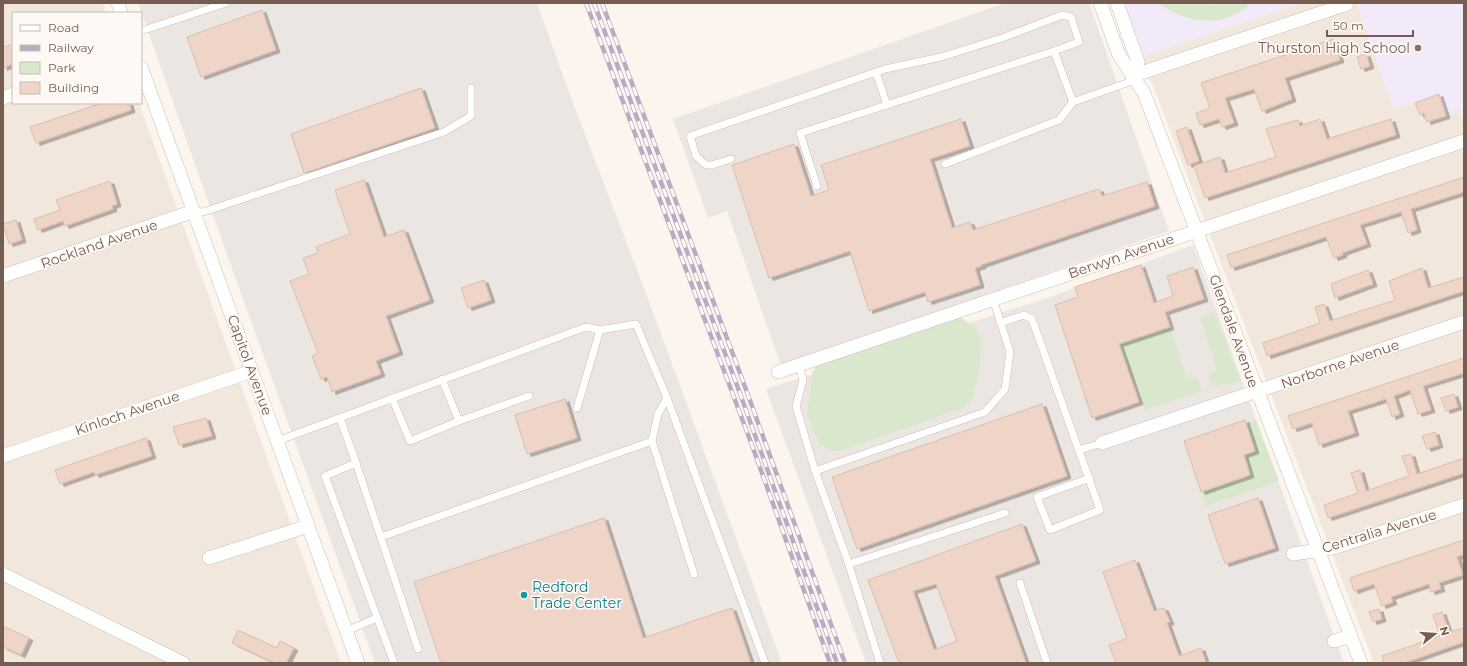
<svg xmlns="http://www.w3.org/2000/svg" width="1467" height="666" font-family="Montserrat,sans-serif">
<defs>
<filter id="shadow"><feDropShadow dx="4" dy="2.5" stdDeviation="0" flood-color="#0004"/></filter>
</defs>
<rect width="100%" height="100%" fill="#fbf5ee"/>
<g fill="#f2e7dd">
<path d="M3,3H103L106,13H13V103H139L341,663H3Z"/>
<path d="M1302,3H1357L1393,109L1439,94L1459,108L1464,122V663H1374L1152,83L1131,60Z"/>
</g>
<g fill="#ece6e2">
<path d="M138,3H537L570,95L647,296L782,663H375L216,224Z"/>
<path d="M1005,3H1089L1169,231L781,366L727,211L708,218L673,119Z"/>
<path d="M1193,245L1344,663H866L766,389L1053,296Z"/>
</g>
<g fill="#f2eaf8">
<path d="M1109,3H1302L1131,60Z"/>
<path d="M1357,3H1464V122L1459,109L1446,113L1439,94L1393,109Z"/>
</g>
<g fill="#d9e8cd">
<path d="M1158,3H1190L1209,5L1222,3H1251C1225,29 1186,24 1158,3Z"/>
<path d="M1214,312L1241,381L1225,386L1224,383L1211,388L1208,376L1210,373L1217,370L1200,317Z"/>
<path d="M956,317C966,319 977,327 980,338C983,348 977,386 973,396C970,402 966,407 960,409L843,450L832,451L819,444L807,414L811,389L812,373L818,364Z"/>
<path d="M1170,327L1187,380L1195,378L1198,380L1202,391L1145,410L1136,381L1132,382L1119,344Z"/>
<path d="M1256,420L1279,481L1206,506L1201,492L1250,475L1244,455L1254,451L1246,424Z"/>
</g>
<g fill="#eed5c8" stroke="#debcaa" fill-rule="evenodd" filter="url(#shadow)">
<path d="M262,10L276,50L201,77L187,37Z"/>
<path d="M1333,39L1340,60L1285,78L1292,99L1262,111L1254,89L1248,91L1225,98L1234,123L1222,127L1219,119L1200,125L1196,113L1210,108L1201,83Z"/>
<path d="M13,44V64L3,68V47Z"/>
<path d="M1366,54L1370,66L1361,69L1357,57Z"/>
<path d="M421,88L435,128L304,173L291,134Z"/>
<path d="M1439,94L1446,116L1427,122L1424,113L1420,115L1415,103Z"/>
<path d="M102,103H129L131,110L36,143L30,127Z"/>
<path d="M961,119L970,146L930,159L952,228L970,222L973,230L1099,189L1102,196L1147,182L1155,206L981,265L982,266L975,268L980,285L928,302L925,292L869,311L850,251L769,278L732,165L794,144L811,196L829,190L821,165Z"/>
<path d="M1320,119L1327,139L1391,119L1396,135L1205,198L1194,166L1220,157L1225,173L1276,157L1266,129L1298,120L1300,126Z"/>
<path d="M1187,127L1199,161L1188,165L1176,131Z"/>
<path d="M1464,177V192L1411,209L1417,230L1408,233L1401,212L1360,225L1367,244L1342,253L1343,255L1334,258L1326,237L1231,268L1227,255Z"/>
<path d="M364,180L384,237L404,230L430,300L386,316L399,352L376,361L381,374L332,392L327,377L321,379L312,356L318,353L290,281L309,274L303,258L318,253L316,247L350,234L335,190Z"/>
<path d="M110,181L117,204L112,206L113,209L65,226L63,221L38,230L34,219L60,210L56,200Z"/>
<path d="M16,220L22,240L9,244L3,224Z"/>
<path d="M1141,265L1154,303L1173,296L1167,276L1193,267L1204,299L1165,312L1170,327L1119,344L1139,402L1092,418L1055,305L1078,297L1075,287Z"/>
<path d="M1422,268L1428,288L1464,277V291L1267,356L1263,343L1320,323L1315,307L1324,304L1330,321L1395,300L1389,281Z"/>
<path d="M1368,270L1373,284L1335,298L1331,284Z"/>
<path d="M484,280L491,300L468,308L461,288Z"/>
<path d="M1464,358V373L1423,386L1431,410L1418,414L1410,390L1394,396L1400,414L1392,417L1386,399L1348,411L1355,433L1319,445L1312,423L1293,429L1288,416Z"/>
<path d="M1454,394L1458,407L1446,411L1441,398Z"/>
<path d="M565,399L577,438L527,454L515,415Z"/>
<path d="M1042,404L1067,476L857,549L832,477Z"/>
<path d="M206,418L212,436L179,445L173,427Z"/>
<path d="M1245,420L1255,451L1244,455L1250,475L1201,492L1184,441Z"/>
<path d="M1435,432L1439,445L1427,449L1422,436Z"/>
<path d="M146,438L152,456L95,475L94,472L60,484L55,470Z"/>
<path d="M1411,454L1417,474L1464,458V473L1328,518L1324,505L1358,493L1351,473L1360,470L1366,491L1409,476L1402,456Z"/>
<path d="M1258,498L1275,548L1225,564L1208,515Z"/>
<path d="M604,518L643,638L732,608L751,663H441L414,582Z"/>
<path d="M1022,524L1036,561L995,576L1026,663H899L868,580ZM936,584L957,641L934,650L913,591Z"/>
<path d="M1464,540V554L1457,557L1463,575L1439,583L1441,589L1431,592L1429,584L1391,597L1393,602L1382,606L1374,584L1354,591L1350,578Z"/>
<path d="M1135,560L1154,611L1164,608L1170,622L1167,623L1179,656L1201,648L1206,663H1116L1109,645L1127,638L1103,572Z"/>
<path d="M1379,609L1382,619L1373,622L1369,612Z"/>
<path d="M1442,612L1449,632L1464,628V642L1404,663H1384L1382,656L1440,636L1433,615Z"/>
<path d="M3,626L29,638L21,655L3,647Z"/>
<path d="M238,630L277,648L280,641L294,648L286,663H275L232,643Z"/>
</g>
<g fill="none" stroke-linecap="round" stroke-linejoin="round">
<defs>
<g id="service">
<path d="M141,31L226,3"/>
<path d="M876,72L887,105"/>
<path d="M731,159L712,165H706L696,156L690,136L885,69L941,57L1002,38L1062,15L1071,17L1079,42L1054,51"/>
<path d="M945,164L1059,120L1073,102"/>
<path d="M817,186L800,133L1054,51L1073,102L1135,80"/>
<path d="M194,211L203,212L444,132L471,116V88"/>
<path d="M1000,323L1024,315L1032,319L1100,510L1050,530L1037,497L1090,478"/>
<path d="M799,365L803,380L796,406L815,471L985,412L1005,389L1010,352L993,299"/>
<path d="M442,379L459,421L529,396"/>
<path d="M392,398L410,441L459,421"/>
<path d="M667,398L658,414L652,441L694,574"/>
<path d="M577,408L600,330"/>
<path d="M340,418L356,463L325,476L394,663"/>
<path d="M277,441L586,327L600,330L636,324L667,398L765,663"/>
<path d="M1079,450L1102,443"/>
<path d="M356,463L418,649"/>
<path d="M815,471L847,559L880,663"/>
<path d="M381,537L652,441"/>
<path d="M849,564L1005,513"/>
<path d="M1020,583L1047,663"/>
<path d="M346,631L377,618"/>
</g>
<g id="minor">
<path d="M118,3L121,13"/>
<path d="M1100,3L1119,55L1144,93L1361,663"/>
<path d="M1117,3L1138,62L1132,76L1347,4"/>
<path d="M141,67L358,663"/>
<path d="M3,98L13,94"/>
<path d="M3,276L194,211"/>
<path d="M778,372L1464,141"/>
<path d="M1102,443L1464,322"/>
<path d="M3,456L252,371"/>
<path d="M1293,554L1333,548L1464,505"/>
<path d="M209,558L308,526"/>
<path d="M3,574L183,663"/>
<path d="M1334,641L1351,636"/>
</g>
</defs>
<use href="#service" stroke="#cdbeb4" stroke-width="8"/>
<use href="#minor" stroke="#cdbeb4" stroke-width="14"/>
<use href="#service" stroke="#fff" stroke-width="7"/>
<use href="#minor" stroke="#fff" stroke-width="13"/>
<defs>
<g id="rail">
<path d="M586,3L753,448L830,663"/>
<path d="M594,3L738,388L837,663"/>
<path d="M602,3L744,384L845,663"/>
</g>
</defs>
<use href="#rail" stroke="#b8acc5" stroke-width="4.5"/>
<use href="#rail" stroke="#fef9f4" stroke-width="3" stroke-dasharray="9" stroke-linecap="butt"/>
</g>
<circle fill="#8d6e63" stroke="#fef9f4" stroke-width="1.5" cx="1418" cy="48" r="4"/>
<circle fill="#0f9aa8" stroke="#fef9f4" stroke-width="1.5" cx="524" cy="595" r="4"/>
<g text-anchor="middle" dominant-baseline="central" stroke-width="3.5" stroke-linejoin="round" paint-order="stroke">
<g font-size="14" fill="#785e54" stroke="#fef9f4" text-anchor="end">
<text x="1410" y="48">Thurston High School</text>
</g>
<g font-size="14" fill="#755d52" stroke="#fef9f4">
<text transform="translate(99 244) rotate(-19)">Rockland Avenue</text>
<text transform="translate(1121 256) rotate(-19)">Berwyn Avenue</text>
<text transform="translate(1234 331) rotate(70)">Glendale Avenue</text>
<text transform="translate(1340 364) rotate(-19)">Norborne Avenue</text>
<text transform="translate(250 365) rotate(70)">Capitol Avenue</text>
<text transform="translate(127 413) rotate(-19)">Kinloch Avenue</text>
<text transform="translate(1379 531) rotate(-17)">Centralia Avenue</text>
</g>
<g font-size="14" fill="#0d838f" stroke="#fef9f4" text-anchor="start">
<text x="532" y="587">Redford<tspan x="532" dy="16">Trade Center</tspan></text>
</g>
</g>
<rect width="1467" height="666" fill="none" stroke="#755d52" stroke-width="8"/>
<rect x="12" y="12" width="130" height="92" fill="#fef9f4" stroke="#c7bbb3"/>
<rect x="20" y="25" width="20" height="6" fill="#ffffff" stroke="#c7bbb3"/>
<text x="48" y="32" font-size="12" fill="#755d52">Road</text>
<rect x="20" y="45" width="20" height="6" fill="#b8acc5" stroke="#c7bbb3"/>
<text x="48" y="52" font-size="12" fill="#755d52">Railway</text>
<rect x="20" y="62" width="20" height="12" fill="#d9e8cd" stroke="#c7bbb3"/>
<text x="48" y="72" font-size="12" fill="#755d52">Park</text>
<rect x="20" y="82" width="20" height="12" fill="#eed5c8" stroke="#c7bbb3"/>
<text x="48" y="92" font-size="12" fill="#755d52">Building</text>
<g transform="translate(1435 634) rotate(73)" stroke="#fef9f4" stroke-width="3" paint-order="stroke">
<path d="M0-3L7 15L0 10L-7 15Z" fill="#755d52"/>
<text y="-6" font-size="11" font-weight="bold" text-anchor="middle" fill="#755d52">N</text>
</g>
<path d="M1327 30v6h86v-6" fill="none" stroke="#755d52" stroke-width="2"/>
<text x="1333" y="30" font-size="12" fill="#755d52" stroke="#fef9f4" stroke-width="3" paint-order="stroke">50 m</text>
</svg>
